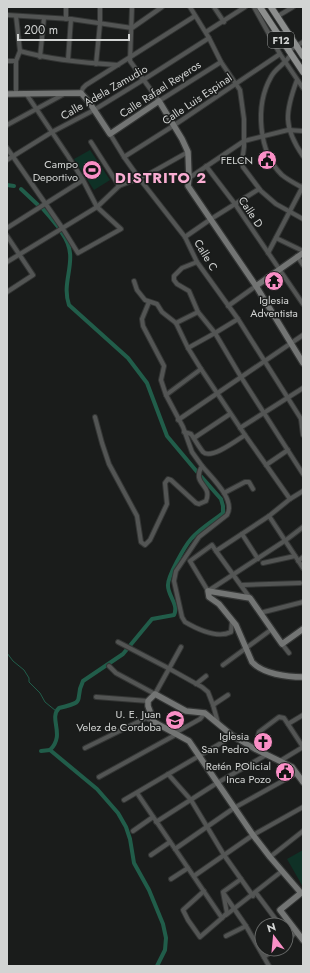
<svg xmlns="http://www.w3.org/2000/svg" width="310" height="973" font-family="Jost,sans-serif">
<rect width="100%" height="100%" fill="#1a1c1b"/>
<g fill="#0f3126">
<path d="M90,150L110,180L94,190L74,159Z"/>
<path d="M303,850V887L287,859Z"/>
</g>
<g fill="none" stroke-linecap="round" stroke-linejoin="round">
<path stroke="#215d4a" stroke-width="1" d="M7,653L13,661L24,670L29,678V682L40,693L45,702L56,711"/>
<g stroke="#215d4a" stroke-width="4">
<path d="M7,185L14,186"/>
<path d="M21,189L38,205"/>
<path d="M43,209L50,217L59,228"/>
<path d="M62,233C81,259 60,279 69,305L128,358L147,383L167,436L198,473L221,499L223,506V513C214,520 198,530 191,539C185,546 167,577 168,586C168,596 179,604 174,615L152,619L123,654L83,681C73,701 89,701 59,708C48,719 66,734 50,750L97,789L118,813L126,827L130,839L134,863L149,890L163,924L166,938L165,950L157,966"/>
<path d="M41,751L50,750"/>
</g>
<defs>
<g id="street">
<path d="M132,7L130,61L159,101L221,62"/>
<path d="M190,7L209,38L221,62L240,90L244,119V147L242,162L243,167L261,191L276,204L303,219"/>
<path d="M214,7L224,22"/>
<path d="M254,7L280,54L303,88"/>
<path d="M7,15L71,19L132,28L162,7"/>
<path d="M278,16L293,7"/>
<path d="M66,19V7"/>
<path d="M206,32L245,7"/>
<path d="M20,51C51,60 85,63 118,65"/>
<path d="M288,51L303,42"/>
<path d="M291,54C285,65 276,67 271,77C255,105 258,152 282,175C288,180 296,184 303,188"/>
<path d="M40,57L44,18"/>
<path d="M68,60L71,19"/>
<path d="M7,61H16"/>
<path d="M96,64L100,24V7"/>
<path d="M297,80C285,112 283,127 303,156"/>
<path d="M81,93L83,88L86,85L195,16"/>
<path d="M16,94V61L20,51L16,16"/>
<path d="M7,125L64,94"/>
<path d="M110,134L124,157L139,178L147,175L188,152"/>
<path d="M91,142L119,186"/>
<path d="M7,148L63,229L78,253L121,229L97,207L83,180L68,156L27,95"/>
<path d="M124,157L173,126L280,54"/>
<path d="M7,160L52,132L94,110L143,80L209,38"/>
<path d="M206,166L235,204L303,304"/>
<path d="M189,178L244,141L288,130L303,131"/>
<path d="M7,228L83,180"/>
<path d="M7,236L33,275L7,292"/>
<path d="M185,237L211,219L259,189"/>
<path d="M276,238L303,251"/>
<path d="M268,253L303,186"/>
<path d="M297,256L303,265"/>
<path d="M7,262L97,207L119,186L139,178L185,237L197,262L238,319L303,422"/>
<path d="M197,262L182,268L174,276V280L177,284L189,291L198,312L215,333L241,377L303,474"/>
<path d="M134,281L137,290L145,300L157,304L162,312L176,323L188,348L201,369L245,435L290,499L269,516L216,551L212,545L190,561L208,591L286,540L303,527"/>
<path d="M228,306L256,286"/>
<path d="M176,323L198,312"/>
<path d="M188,348L215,333L238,319"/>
<path d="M166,395L201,369"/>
<path d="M95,417L102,443L109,464L137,516L141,542L145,545L150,540L167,504L165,483L168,479L171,480L196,503L199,504L206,501C213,484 191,485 202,466L192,452L183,427L166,395L161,380L164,366L143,326L142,319L149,302"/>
<path d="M301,419L303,435"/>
<path d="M178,420L303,335"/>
<path d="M240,428L303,388"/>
<path d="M184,432L191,434C195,440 199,447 203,452C211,460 237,440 245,435"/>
<path d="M194,438L230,414"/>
<path d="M266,465L288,450"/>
<path d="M202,466C212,478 236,500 227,515L199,537L176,571L174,581L182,617L185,622C197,629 217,639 231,632L232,621"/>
<path d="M224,493L245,482H249L253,489"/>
<path d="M290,499L303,491"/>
<path d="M269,516L303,568"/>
<path d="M242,534L258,559"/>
<path d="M216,551L250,598"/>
<path d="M298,561L303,557"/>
<path d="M263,563L295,556"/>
<path d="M242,585L300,583"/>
<path d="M260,613L303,602"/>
<path d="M118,642L168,668L202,687L208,692L213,705L218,723"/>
<path d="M282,644L289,653"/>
<path d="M223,665L272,629"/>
<path d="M109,666L116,673L155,694L181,647"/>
<path d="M196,684L206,676"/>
<path d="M96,697L148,701"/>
<path d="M213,705L228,695"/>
<path d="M288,724L303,715"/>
<path d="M175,733L200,719L205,713"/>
<path d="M85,748L146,718L154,722"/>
<path d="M255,749L259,732L279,717L284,718L303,747"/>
<path d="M280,761L303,747"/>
<path d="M168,774L191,800L224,855L253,896"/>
<path d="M99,777L177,734"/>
<path d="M137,793L222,918L227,913L223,892L241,879"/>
<path d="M124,800L233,736"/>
<path d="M156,822L217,783L266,755"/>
<path d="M133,831L153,817"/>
<path d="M175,849L234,808L297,773"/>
<path d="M151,855L170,842"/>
<path d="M270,857L303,831"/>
<path d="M194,876L253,835L303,807"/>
<path d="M171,879L188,868"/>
<path d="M204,891L183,910L188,920L200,937L222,918"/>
<path d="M256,893L280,925"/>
<path d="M224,894L246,926L269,966"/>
<path d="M226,915L282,871"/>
<path d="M226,936L246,926"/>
<path d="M286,940L297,932"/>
<path d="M264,957L275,949"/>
</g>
<g id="secondary">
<path d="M7,94L81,93L89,102L110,134L159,101L182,139L188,152L189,178L188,186L256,286L303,363"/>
<path d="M256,286L303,253"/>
<path d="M303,629L282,644L250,598L208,591L209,597L219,604L236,625L252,662C263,674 287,677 303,677"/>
<path d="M303,782L292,767L255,749L233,736L205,713L186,711L155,694L148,701V706L154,722L189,741L253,835L270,857L301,893L280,910L303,940"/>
</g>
<g id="primary">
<path d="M260,7L303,72"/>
<path d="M271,7L303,56"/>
</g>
</defs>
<use href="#street" stroke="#343635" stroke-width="6"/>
<use href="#secondary" stroke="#343635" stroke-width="8"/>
<use href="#primary" stroke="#343635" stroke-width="8"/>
<use href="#street" stroke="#535554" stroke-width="4"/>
<use href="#secondary" stroke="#737574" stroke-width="5.5"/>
<use href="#primary" stroke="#8c8e8d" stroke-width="6"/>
</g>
<defs>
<symbol id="civic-disc" viewBox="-11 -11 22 22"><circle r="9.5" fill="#fa8fc6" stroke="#1a1c1b"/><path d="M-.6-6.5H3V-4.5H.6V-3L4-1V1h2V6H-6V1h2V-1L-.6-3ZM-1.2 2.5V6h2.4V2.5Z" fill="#111"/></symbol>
<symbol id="stadium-disc" viewBox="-11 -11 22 22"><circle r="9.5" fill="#fa8fc6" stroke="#1a1c1b"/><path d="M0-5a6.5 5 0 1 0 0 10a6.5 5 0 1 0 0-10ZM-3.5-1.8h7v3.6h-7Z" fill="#111"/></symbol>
<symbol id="temple-disc" viewBox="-11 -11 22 22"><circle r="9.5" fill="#fa8fc6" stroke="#1a1c1b"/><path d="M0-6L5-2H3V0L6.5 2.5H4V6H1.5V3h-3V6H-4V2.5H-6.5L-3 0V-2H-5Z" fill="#111"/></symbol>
<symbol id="school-disc" viewBox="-11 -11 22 22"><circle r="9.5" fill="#fa8fc6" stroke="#1a1c1b"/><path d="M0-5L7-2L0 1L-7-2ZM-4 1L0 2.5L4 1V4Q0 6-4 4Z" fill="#111"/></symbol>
<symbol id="church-disc" viewBox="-11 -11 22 22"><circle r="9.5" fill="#fa8fc6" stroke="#1a1c1b"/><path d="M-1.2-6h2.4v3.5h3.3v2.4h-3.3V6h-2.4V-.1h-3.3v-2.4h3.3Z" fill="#111"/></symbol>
</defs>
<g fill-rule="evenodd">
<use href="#civic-disc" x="256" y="149" width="22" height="22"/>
<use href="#stadium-disc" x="81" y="159" width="22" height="22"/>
<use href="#temple-disc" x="263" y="270" width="22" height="22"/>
<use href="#school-disc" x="164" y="709" width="22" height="22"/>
<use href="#church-disc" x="252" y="731" width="22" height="22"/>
<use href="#civic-disc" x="274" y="761" width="22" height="22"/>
</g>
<g text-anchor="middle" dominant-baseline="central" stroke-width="3" stroke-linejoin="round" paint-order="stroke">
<rect fill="#1a1c1b" stroke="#9b9d9c" stroke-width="1" x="268" y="32" width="26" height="16" rx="3"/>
<g font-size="10" font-weight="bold" fill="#d2d4d3">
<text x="281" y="40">F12</text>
</g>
<g font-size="11" fill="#d2d4d3" stroke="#1a1c1b">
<text transform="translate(160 89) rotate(-33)">Calle Rafael Reyeros</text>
<text transform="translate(104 92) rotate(-30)">Calle Adela Zamudio</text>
<text transform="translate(197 99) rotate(-34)">Calle Luis Espinal</text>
<text transform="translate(251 212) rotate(56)">Calle D</text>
<text transform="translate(206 255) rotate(59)">Calle C</text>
</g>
<g font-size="11" fill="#d2d4d3" stroke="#1a1c1b" text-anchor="end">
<text x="253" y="160">FELCN</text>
<text x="78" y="164">Campo<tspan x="78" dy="13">Deportivo</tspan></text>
<text x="274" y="300" text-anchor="middle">Iglesia<tspan x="274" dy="13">Adventista</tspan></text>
<text x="161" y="714">U. E. Juan<tspan x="161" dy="13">Velez de Cordoba</tspan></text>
<text x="249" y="736">Iglesia<tspan x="249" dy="13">San Pedro</tspan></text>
<text x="271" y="766">Retén POlicial<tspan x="271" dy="13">Inca Pozo</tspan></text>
</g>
<g font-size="15" font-weight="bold" letter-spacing="1" fill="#faaed3" stroke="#1a1c1b">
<text x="161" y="178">DISTRITO 2</text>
</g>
</g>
<rect width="310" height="973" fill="none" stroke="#d2d4d3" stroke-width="16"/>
<g transform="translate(274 937) rotate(344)"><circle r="19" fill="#1a1c1b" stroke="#646665"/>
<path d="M0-3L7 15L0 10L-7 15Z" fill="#fa8fc6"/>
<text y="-6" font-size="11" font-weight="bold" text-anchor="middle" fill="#d2d4d3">N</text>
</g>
<path d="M18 34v6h111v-6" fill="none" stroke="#d2d4d3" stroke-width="2"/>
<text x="24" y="34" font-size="12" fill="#d2d4d3" stroke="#1a1c1b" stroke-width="3" paint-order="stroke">200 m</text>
</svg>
